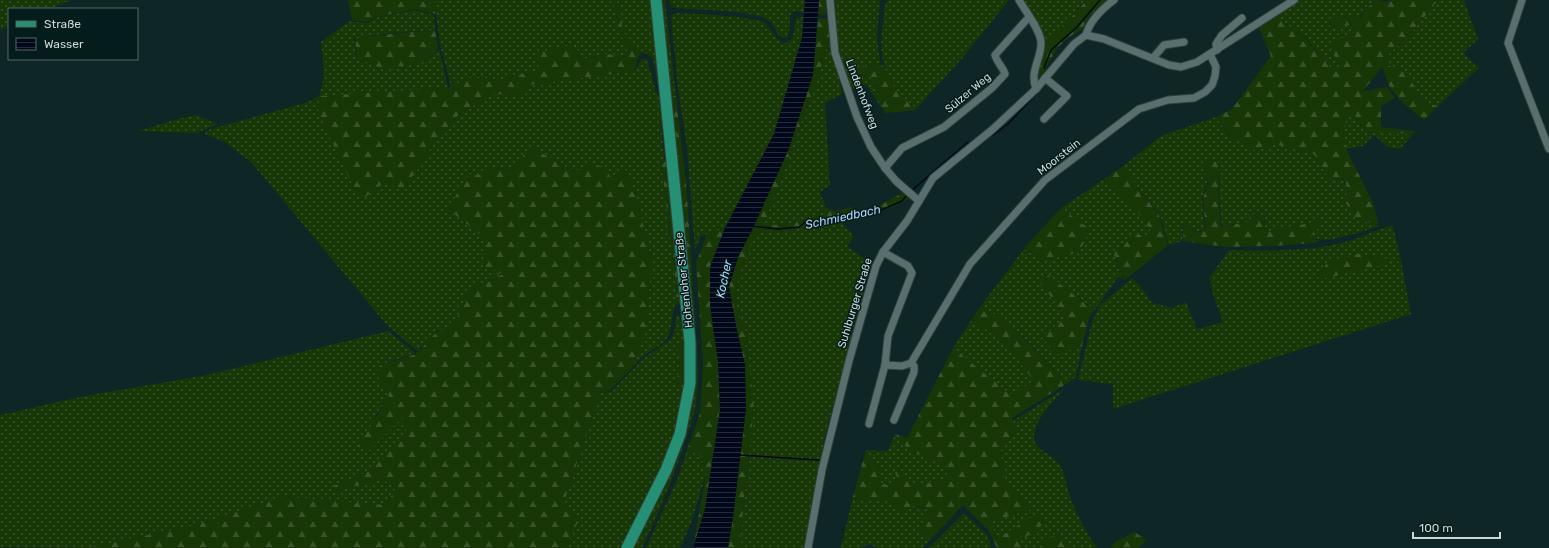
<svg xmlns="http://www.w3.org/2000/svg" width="1549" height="548" font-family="Rubik,sans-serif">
<defs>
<pattern id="grass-dots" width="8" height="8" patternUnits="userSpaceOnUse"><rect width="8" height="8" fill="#183706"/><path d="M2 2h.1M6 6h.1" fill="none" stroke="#38532a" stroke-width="1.8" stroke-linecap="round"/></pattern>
<pattern id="forest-firs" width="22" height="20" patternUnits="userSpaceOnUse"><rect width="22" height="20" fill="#183706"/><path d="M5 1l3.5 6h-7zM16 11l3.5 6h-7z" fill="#38532a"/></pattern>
<pattern id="water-rules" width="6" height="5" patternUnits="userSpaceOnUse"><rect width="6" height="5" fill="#00081a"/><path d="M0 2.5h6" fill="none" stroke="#242b3b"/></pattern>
</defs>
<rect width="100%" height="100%" fill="#0e2625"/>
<g fill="url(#grass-dots)">
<path d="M0,0H71L49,9H9V26L0,30Z"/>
<path d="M434,0H613L619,29L629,56L605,54L502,79L470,78L451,87L440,44Z"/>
<path d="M617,0H651L660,91L658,87L653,59L648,54L642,53L623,33Z"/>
<path d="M660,0H665L676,96H669Z"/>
<path d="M669,0H805L804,13L795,11L791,13C789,21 791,30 788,37L784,38L779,36C776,30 773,22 766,19C750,10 695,10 674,8L670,3Z"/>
<path d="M835,0H880L877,35L880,64L860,67L855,74L872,77L885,113L866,84L850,91L837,52L834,17Z"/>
<path d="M889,0H1009L964,56L916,109C909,102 900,95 894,87C876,60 882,33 885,3Z"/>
<path d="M1023,0H1086L1052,38L1045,42L1041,33Z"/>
<path d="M1299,0H1378L1365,8L1360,17L1330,18V27L1353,25L1354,33L1328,44L1340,67L1333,70L1307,39L1276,17L1277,14Z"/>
<path d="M1438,0H1464L1478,39L1463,53L1479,68L1438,106L1420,101L1408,72L1386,65L1389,54L1409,36Z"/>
<path d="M415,10L434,15L435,30L389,33L354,39L356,57L380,68L422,64L439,49L448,88L354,94L360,201L385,182L416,172L434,143L459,114L494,94L519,95L528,85L634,71L642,59H647L656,92L660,97L662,119L661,123L664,158L661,162L677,294L669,335L663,343L644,355L632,368L641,344L651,257L637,199L626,170L611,178L590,164L575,172L531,147L514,169L488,168L448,209L487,240L504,273L475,287L464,299L461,312L453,323L434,335L417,351L386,324L251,162L223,141L205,134V132L211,129L308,102L319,96C326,79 323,60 321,42L350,21L367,23L379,17Z"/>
<path d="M676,13C699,14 722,15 745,18C751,19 758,19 763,22C772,26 780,55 793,37L796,18L803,17L802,38L774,134L725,228L701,236L695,250L687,148L678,88L671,15Z"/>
<path d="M830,36L842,94L825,103L830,185L820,192L826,208L825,215L791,223L765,226L762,224L768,214L818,78Z"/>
<path d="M1349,109L1368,132L1413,134L1400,149L1388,147L1374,135L1363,146L1346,149L1343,130Z"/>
<path d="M196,115L218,124L196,133L138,131L178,119Z"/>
<path d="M1216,117L1229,136L1255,150L1274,144L1314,154L1331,182L1342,178L1349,191L1343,198L1354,217L1378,226L1359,233L1328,240L1310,238L1324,220L1265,232V218L1256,210L1251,221L1222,226L1220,208L1218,161L1204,162L1207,183L1202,199L1205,229L1197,232L1184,224L1182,241L1169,245L1160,215L1122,167L1161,136Z"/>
<path d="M1106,178L1135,208L1154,235H1137L1113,252L1124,280L1118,277L1095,310L1048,275L1040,284L1067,316L1042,337L1057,354L1082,346L1076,377L1066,384L1033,346L1001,318L980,307L1024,249L1045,260L1077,253L1085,243L1087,227L1061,208Z"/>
<path d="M841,222L854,236L847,246L873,265L867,276L825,436L805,548H739L749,457V365L745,344L748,336C745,328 740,319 738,310C731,284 746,256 757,233L760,231H791L800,228Z"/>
<path d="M1389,226H1393L1401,261L1411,314L1113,409V384L1078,380L1092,322L1100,305L1132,278L1144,291L1152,303L1172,308L1186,302L1197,329L1223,322L1212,291L1210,277L1229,250C1268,251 1314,252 1352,240C1364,236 1377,230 1389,226Z"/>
<path d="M692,270C693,314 701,359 696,403C694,420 687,434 682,450C671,484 657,516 642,548H631L682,441L688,423L692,398L687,272Z"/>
<path d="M678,315L684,326L686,344L678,345L679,371L677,382L685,383C682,398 680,414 676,429C665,471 640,509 621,548H566L579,517L564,502L600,393L611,392L644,358L671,339L674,332L676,317Z"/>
<path d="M972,319L1006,344L1033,380L1014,397L953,348Z"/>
<path d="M388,331L415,353L379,366L377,374L389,396L376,415L368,451L403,417L407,427L403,440L392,448L367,472L331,487L338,491L382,479L396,488L386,505L284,497L196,525L87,548L0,547V415L85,396L207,375Z"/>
<path d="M1064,389C1054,400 1035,419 1034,435C1033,451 1052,453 1059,464C1065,473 1066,485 1070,496C1076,514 1086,532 1097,548H1074L1056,533L1038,548H1023L1019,542L997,539L991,522L1032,509L1004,478L1001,451L1016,432L1013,421Z"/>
<path d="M895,434L909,450L950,468L943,481L914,484L899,480L892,487L879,482V469L866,450L888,451Z"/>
<path d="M687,450L699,452L706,474L691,523L680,548H646L677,480Z"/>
<path d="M890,499L932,511L917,529L931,539L923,548H877L869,544L862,548H841L852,500Z"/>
<path d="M964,513L988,536L991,548H929Z"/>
</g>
<g fill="url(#forest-firs)">
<path d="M348,0H434L436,14L415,9L378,17L366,22L352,20Z"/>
<path d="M613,0H617L623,32L627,35L642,53L638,57L634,71L528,85L519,95L494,94L459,114L434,143L416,172L401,190L385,182L360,201L318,112L319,96L448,88L470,78L502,79L539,70L537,53L575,44L583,60L605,54L629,56L619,29Z"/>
<path d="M819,0H826V15L818,14Z"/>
<path d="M1087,0H1110L1091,15L1081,30L1072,35L1058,47L1040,78L1038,73L1046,42L1052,38Z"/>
<path d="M1378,0L1387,2L1393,0H1438L1409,36L1389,54L1386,65L1408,72L1420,101L1438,106L1424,120L1405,105L1390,88L1382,67L1363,91L1387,87L1395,98L1381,106V127L1415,131L1413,134L1368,132L1350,110L1343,130L1346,149L1373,203L1379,226L1354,217L1343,198L1349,191L1343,178L1331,182L1314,154L1274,144L1255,150L1230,136L1216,117L1232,109L1271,56L1259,28L1276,17L1307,40L1333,70L1340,67L1328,44L1354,33L1353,25L1331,27L1330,18L1361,17L1365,9Z"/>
<path d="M818,18L828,19L830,36L818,78L768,214L763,224L765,226L791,223L825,215L826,208L835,211L851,207L855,211L875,208L904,192L909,198C877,219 837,222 800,228C795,230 790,233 784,232C778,232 762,229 757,233C746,256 731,284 738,310C740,319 745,328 748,336L745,344L749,365L754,408L739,548H728L733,517L746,408L745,365L736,326L729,287L738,257L754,226L813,75Z"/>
<path d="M435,30L438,48L422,64L380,68L357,58L355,39L389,34Z"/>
<path d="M882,64L894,87L916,110L885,113L872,77L856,74L860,67Z"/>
<path d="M669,96H676L686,182L692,270L687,272Z"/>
<path d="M531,147L574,172L590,164L604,167L611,178L626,170L637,199L651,257L649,309L641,344L632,368L609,391L600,393L564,502L580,517L566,548H87L196,525L284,497L386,505L396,488L382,479L338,491L331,487L367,472L392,448L403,440L407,427L403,417L368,452L358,447L389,396L377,374L379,366L416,354L434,335L453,323L461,312L464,299L475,287L503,274L484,267L487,240L448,209L468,174L480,175L488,168L513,169Z"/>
<path d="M664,158L668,166L682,302L674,306L677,293L661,162Z"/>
<path d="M1218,161L1219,207L1221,227L1251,221L1256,210L1264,218L1265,232L1324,220L1310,238L1320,241L1314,243L1274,246L1225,247L1183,241L1184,224L1197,233L1206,229L1203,199L1208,183L1204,162Z"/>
<path d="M1122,167L1159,215L1168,245L1125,280L1113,252L1137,235H1154L1135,208L1106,178Z"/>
<path d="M1061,208L1087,227L1085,242L1077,253L1045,260L1024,248Z"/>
<path d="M725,228L710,267V305L718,362L720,410L705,509L693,548L706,474L699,452L687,450L700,413L703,362L696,263L707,234Z"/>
<path d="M1357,254L1401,261L1317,280L1327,263Z"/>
<path d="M1048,275L1094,310L1089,318L1082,346L1058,354L1042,337L1067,316L1040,284Z"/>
<path d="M980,307L1001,318L1032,346L1066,384L1012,418L1016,432L1001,451L1004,478L1032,509L991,522L997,539L1036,514L1045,523L1019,542L1023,548H997L988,530L963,505L931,539L917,529L932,511L915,505L900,514L890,499L852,500L866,450L879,469V482L892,487L899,480L895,473L899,467L914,484L943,481L950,468L909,450L895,434L907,438L953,348L1014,397L1033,380L1006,344L972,319Z"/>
<path d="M686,344L685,383H677L679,371L678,345Z"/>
<path d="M1135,532L1146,540L1139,548H1111L1115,542Z"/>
<path d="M1056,533L1074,548H1038Z"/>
</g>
<path fill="url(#water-rules)" d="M805,0H819L813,75L788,151L754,226L738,257L729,287L736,326L745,365L746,408L733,517L728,548H693L705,509L720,410L718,362L710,305V267L725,228L774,134L802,38Z"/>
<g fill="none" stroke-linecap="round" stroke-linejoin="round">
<g stroke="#00081a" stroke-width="1.5">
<path d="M1044,68L1051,50L1077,27L1100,0"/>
<path d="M993,135L1008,124L1037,93"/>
<path d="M911,191L968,142"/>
<path d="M752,226L778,229L799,227L805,222L823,220L834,216L877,212L902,201L908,194"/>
<path d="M739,455L819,460"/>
</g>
<defs>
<g id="street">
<path d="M830,0L835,53L857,117L871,147L885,168L896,181L919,201"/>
<path d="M1019,0C1025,11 1040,29 1041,42C1042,58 1029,71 1036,89"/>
<path d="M1522,0L1508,43L1549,149"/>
<path d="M1086,35C1090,20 1102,9 1114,0"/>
<path d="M1217,50L1216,44L1222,35L1242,18"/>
<path d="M1153,58L1164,45L1184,42"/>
<path d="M1044,119L1067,96L1045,78"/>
<path d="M885,168L902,148L944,127L992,88L1005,74C1003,67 997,63 995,55L1029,17"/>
<path d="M883,252L908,266L912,273L888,336L885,365L902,366L911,363L970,264L1045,180L1139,109L1168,100L1194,98L1205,92L1212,85L1215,76L1216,67L1210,54"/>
<path d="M894,420L914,372V366L911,363"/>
<path d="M869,424L885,365"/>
<path d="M808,548L822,470L849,361L876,266L883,252L907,221L933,178L993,129L1036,89L1074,44L1086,35L1104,39L1169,65L1181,67L1197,62L1294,0"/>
</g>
<path id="primary" d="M627,548L666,470L680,434L690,383V342L656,0"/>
</defs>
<use href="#street" stroke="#313f3e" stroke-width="9"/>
<use href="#primary" stroke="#313f3e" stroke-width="13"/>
<use href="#street" stroke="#57706e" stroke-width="7"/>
<use href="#primary" stroke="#259073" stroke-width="11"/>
</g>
<g text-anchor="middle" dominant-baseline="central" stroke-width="3" stroke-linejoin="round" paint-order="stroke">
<g font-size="11" fill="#cbd9d8" stroke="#051c1c">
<text transform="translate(968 93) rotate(-40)">Sülzer Weg</text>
<text transform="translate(862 94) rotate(69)">Lindenhofweg</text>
<text transform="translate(1059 157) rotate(-38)">Moorstein</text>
<text transform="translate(684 280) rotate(-96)">Hohenloher Straße</text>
<text transform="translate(855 303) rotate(-73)">Suhlburger Straße</text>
</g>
<g font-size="12" font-style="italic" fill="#b0d4f7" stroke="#051c1c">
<text transform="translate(843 217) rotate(-12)">Schmiedbach</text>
<text transform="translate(724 279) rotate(-78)">Kocher</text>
</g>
</g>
<rect x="8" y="8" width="130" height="52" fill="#051c1c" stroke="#546867"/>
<rect x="16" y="21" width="20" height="6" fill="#259073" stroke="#546867"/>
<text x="44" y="28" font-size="12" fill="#cbd9d8">Straße</text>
<rect x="16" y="38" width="20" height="12" fill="url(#water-rules)" stroke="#546867"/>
<text x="44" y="48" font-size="12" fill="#cbd9d8">Wasser</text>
<path d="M1413 532v6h87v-6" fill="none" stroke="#cbd9d8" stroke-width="2"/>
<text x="1419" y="532" font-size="12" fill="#cbd9d8" stroke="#051c1c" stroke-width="3" paint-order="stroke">100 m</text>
</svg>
